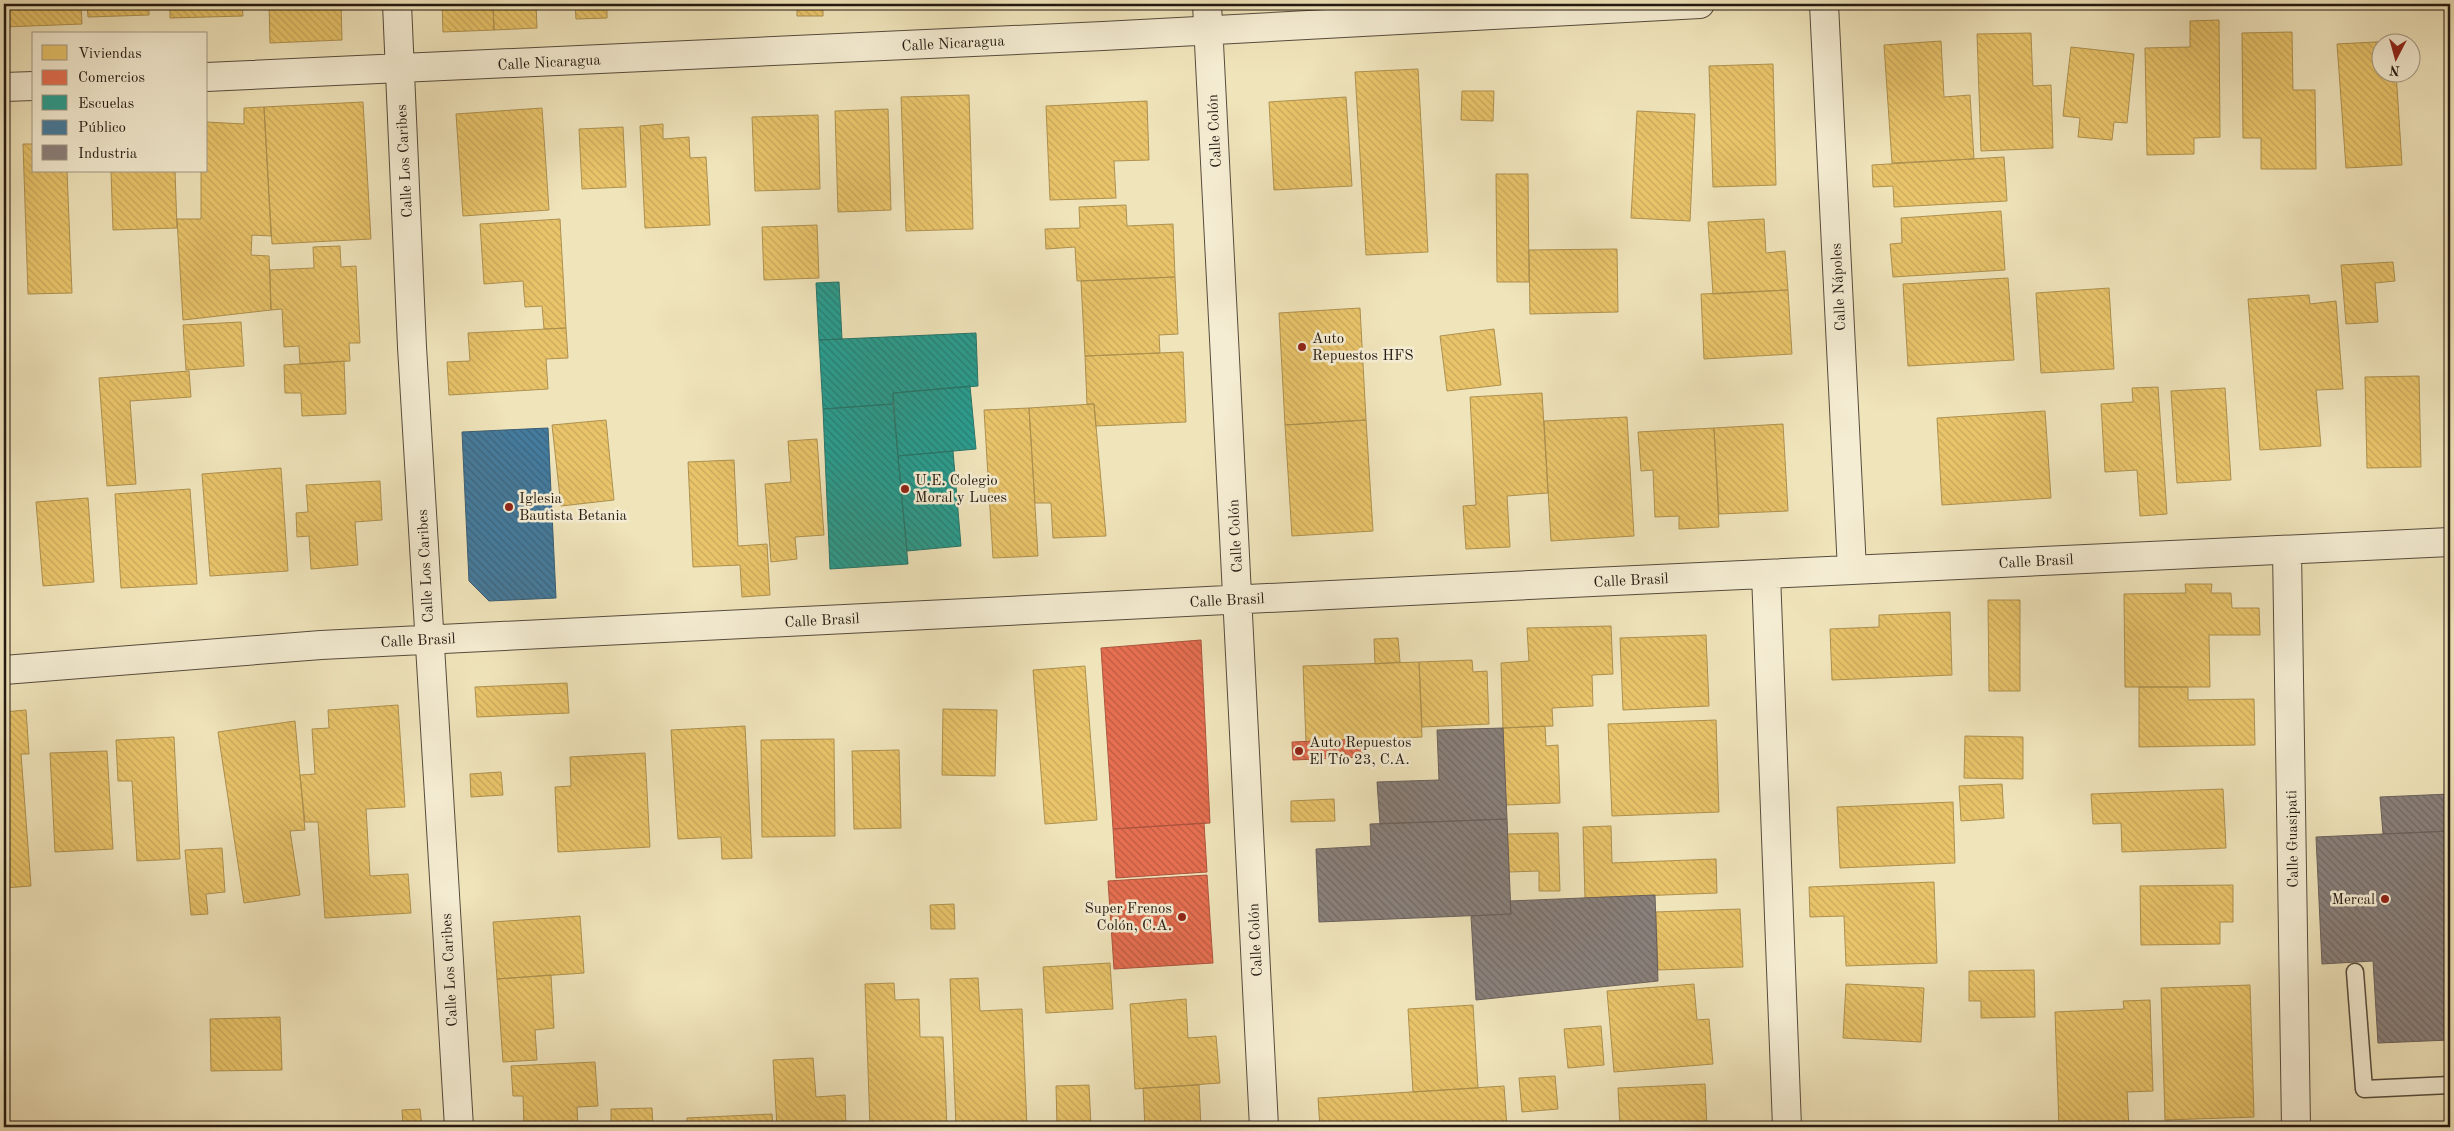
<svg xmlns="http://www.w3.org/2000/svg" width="2454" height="1131" font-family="'Old Standard TT',serif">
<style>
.homes{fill:url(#homes-back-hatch);stroke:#ae914f}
.shops{fill:url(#shops-back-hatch);stroke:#ac553e}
.schools{fill:url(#schools-back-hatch);stroke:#287569}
.public{fill:url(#public-back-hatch);stroke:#3b5e73}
.industry{fill:url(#industry-back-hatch);stroke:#6b625c}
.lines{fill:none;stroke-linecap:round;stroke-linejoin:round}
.service-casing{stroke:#564c3c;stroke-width:19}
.minor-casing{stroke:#564c3c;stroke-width:30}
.service{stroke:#f5edd3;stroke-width:16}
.minor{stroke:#f5edd3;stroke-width:28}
.poi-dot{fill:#8f2418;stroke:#f5edd3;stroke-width:2}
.labels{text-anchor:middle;stroke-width:5;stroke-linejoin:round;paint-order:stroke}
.street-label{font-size:15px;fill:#231911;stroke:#f5edd3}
.poi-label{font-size:15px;fill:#231911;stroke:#f5edd3;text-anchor:start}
</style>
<defs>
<pattern id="homes-back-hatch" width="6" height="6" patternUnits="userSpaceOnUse" patternTransform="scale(1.25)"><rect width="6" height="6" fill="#e9c46a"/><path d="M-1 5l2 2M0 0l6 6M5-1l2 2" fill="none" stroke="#c8a85b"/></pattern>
<pattern id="shops-back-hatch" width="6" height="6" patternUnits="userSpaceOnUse" patternTransform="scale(1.25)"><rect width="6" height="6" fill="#e76f51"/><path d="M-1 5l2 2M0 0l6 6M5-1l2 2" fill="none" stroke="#bb5a42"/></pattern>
<pattern id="schools-back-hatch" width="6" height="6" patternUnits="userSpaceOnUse" patternTransform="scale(1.25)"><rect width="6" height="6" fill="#2a9d8f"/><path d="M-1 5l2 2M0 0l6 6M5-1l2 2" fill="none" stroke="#247f73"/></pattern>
<pattern id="public-back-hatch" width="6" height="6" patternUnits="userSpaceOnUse" patternTransform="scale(1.25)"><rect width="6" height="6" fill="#457b9d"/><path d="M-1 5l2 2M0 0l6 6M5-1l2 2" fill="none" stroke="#39647f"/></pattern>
<pattern id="industry-back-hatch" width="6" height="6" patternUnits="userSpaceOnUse" patternTransform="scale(1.25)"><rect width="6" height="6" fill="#8a817c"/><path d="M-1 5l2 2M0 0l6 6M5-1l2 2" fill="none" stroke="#706964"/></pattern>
</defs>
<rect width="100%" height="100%" fill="#f0e4bb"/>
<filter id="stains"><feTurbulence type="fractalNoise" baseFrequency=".004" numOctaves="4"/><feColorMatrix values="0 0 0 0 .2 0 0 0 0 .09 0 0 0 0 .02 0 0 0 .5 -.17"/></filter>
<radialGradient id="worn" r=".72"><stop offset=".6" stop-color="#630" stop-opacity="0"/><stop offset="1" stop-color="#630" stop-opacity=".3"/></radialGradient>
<path class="homes" d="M4,4H81L82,24L4,27Z
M87,4H149V15L88,17Z
M170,4H242L243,16L170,18Z
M269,4H341L342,40L270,43Z
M442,4H493L494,30L443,32Z
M493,4H536L537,28L494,30Z
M575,4H607V18L576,19Z
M656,4H680V7H656Z
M797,4H823V16H797Z
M2219,20L2220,137L2194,138V154L2147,155L2145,48L2190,47V21Z
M2292,32L2293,90H2315L2316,169H2261V138H2243L2242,33Z
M2031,33L2033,86L2051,85L2053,148L1981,151L1977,34Z
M1941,41L1944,97L1970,95L1974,159L1892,163L1884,45Z
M2394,41L2382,42V72H2396L2402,165L2346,168L2337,44Z
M2071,47L2134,54L2127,123L2114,122L2112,140L2078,137L2080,118L2063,116Z
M1773,64L1776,185L1713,187L1709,66Z
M1418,69L1428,252L1366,255L1355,72Z
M1462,91H1494L1493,121L1461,120Z
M969,95L973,229L906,231L901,97Z
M1346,97L1352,186L1274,190L1269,102Z
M1147,101L1149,160L1114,161L1116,198L1050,200L1046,106Z
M363,102L371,239L272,244L264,107Z
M264,107L271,236L252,235L251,255L269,256L271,310L183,320L177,219H201V171H206V122L244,124V108Z
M542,108L549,210L463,216L456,114Z
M888,109L891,210L838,212L835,111Z
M1637,111L1695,114L1690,221L1631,218Z
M818,115L820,189L755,191L752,117Z
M663,124V139L689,137L690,158L706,157L710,225L645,228L640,126Z
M623,127L626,187L582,189L579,129Z
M23,144H34V171H67L72,293L28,294Z
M2004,157L2007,201L1894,207L1893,186L1873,187L1872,165Z
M111,171H175L177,228L113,230Z
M1496,174H1528L1529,282H1497Z
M1126,205L1127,226L1173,224L1175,277L1077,281L1075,247L1046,249L1045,229L1080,228L1079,207Z
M2001,211L2005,270L1893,277L1890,244L1902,243L1901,218Z
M560,219L566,328L544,329L542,306L525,307L523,281L484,284L480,224Z
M1764,219L1766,253L1785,251L1788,290L1713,294L1708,222Z
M817,225L819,278L764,280L762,227Z
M340,246L341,267L356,266L360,343H349L350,361L300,364L299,346L284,347L282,309L271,310L270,270L314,268L313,247Z
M1617,249L1618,312L1530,314L1529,250Z
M2393,262L2395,281L2375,283L2378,322L2346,324L2341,265Z
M1175,277L1178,334L1159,335L1160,353L1085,356L1081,281Z
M2008,278L2014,360L1908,366L1903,284Z
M2109,288L2114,369L2041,373L2036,293Z
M1788,290L1792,354L1704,359L1701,294Z
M2309,295L2310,304L2336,301L2343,389L2316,390L2321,446L2260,450L2248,299Z
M1360,308L1366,420L1285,425L1279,313Z
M241,322L244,366L186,370L183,325Z
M566,328L568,358L546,359L548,389L449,395L447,362L470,361L468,333Z
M1494,329L1501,385L1447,391L1440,336Z
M1183,352L1186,422L1096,426L1094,404H1087L1085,356Z
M344,361L346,414L302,416L301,393H285L284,365Z
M189,371L191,397L130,401L136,484L107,486L99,378Z
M2419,376L2421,467L2367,468L2365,377Z
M2158,387L2167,514L2140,516L2137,470L2105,472L2101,404L2133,402L2132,388Z
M2225,388L2231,480L2177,483L2171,391Z
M1542,393L1548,493L1507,496L1510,547L1466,549L1463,506L1476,505L1470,397Z
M1094,404L1106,536L1053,538L1051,503H1035L1029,408Z
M1029,408L1038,556L993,558L984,410Z
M2045,411L2051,498L1942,505L1937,418Z
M1627,417L1634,536L1551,541L1544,421Z
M606,420L614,500L561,506L552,425Z
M1366,420L1373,531L1292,536L1285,425Z
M1783,424L1788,511L1719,514L1714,428Z
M1714,428L1719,527L1679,529V516L1655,517L1653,470L1641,471L1638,432Z
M817,439L824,535L795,537L797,559L771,562L765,484L791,482L788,441Z
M734,460L738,546L767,544L770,595L742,597L740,565L693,567L688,462Z
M281,468L288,571L210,576L202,474Z
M380,481L382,520L355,522L358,565L311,569L309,536L297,537L296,513L308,512L306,485Z
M190,489L197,584L121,588L115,494Z
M88,498L94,582L43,586L36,502Z
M2185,584H2212L2211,593H2231L2232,608H2259L2260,635H2209L2210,687H2125L2124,594L2186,593Z
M1988,600H2020V691H1989Z
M1950,612L1952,675L1832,680L1830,629L1879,627V615Z
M1611,626L1613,674L1592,675L1593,706L1552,708L1553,726L1503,728L1501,663L1529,661L1527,628Z
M1706,635L1709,706L1623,710L1620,638Z
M1398,638L1400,662L1375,664L1374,639Z
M1472,660L1473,672L1487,671L1489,724L1422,727L1419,662Z
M1419,662L1422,737L1306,742L1303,666Z
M1085,666L1097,820L1045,824L1033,670Z
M567,683L569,713L477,717L475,687Z
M2139,687H2188V700L2254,699L2255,745L2139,747Z
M398,705L405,807L366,809L370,876L408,874L411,913L325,918L318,822H305L300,775L315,774L312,729L329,728L328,710Z
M943,709L997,710L995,776L942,775Z
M26,710L29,754H21L31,886L4,888V712Z
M1716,720L1719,812L1612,816L1608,724Z
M295,721L305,830L290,831L300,895L244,903L218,732Z
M745,726L752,858L722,859L721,837L678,839L671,730Z
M1545,726L1546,746L1558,745L1560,803L1506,805L1503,728Z
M1965,736L2023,737V779L1964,778Z
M174,737L180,859L137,861L132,781H118L116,740Z
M834,739L835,836L762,837L761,740Z
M899,750L901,828L854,829L852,751Z
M107,751L113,849L55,852L50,753Z
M645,753L650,847L558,852L555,787L571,786L570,757Z
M501,772L503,795L471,797L470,774Z
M2002,784L2004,818L1961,821L1959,786Z
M2223,789L2226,848L2122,852L2121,823L2093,824L2091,794Z
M1334,799L1335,821L1291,822V801Z
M1953,802L1955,863L1840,868L1837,807Z
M1611,826L1612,863L1716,859L1717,893L1585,898L1583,827Z
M1558,833L1560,891H1539V871L1509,872L1507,834Z
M222,848L225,892L206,894L208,914L191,915L185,850Z
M1934,882L1937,963L1846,966L1844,916L1810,917L1809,887Z
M2233,885V922H2220V944L2141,945L2140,886Z
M954,904L955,929H931L930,905Z
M1740,909L1743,967L1658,970L1656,912Z
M580,916L584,973L497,979L493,922Z
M1110,963L1113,1009L1046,1013L1043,967Z
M2034,970L2035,1017L1981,1018V1001H1969V971Z
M551,975L554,1028L535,1030L537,1060L503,1062L497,979Z
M978,978L980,1011L1022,1009L1027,1127H956L950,979Z
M894,983L895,1000L919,999L920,1037H943L947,1127H870L865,984Z
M1694,984L1697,1020L1709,1019L1713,1064L1614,1072L1607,991Z
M1846,984L1924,988L1921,1042L1843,1038Z
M2250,985L2254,1117L2165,1120L2161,988Z
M1186,999L1188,1038L1216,1036L1220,1083L1135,1089L1130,1004Z
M2150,1000L2153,1091L2127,1092L2129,1127H2059L2055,1012L2124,1009L2123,1001Z
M1473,1005L1478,1088L1413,1092L1408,1009Z
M280,1017L282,1070L211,1071L210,1019Z
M1601,1026L1604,1065L1568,1068L1564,1029Z
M813,1058L816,1097L845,1095L846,1127H777L773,1060Z
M595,1062L598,1106L577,1107L578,1127H524L523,1096H513L511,1066Z
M1555,1076L1558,1109L1522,1112L1519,1078Z
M1705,1084L1707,1127H1620L1618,1088Z
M1089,1085L1091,1127H1057L1056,1086Z
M1199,1085L1201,1127H1145L1143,1088Z
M1504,1086L1507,1127H1320L1318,1098Z
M652,1108L653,1127H611V1109Z
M420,1109L422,1127H403L402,1110Z
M772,1114L773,1127H687V1118Z"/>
<path class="shops" d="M1201,640L1210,823L1113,829L1101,648Z
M1364,739L1365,757L1293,760L1292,742Z
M1204,823L1207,872L1116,878L1113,829Z
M1207,875L1213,963L1114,969L1108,881Z"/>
<path class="schools" d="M839,282L842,339L819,340L816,283Z
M976,333L978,386L893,393V404L823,409L819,340Z
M970,386L976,449L898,456L893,393Z
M893,404L908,564L830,569L823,409Z
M953,451L961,546L907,551L898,456Z"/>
<path class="public" d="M548,428L556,598L489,601L469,581L462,432Z"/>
<path class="industry" d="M1503,728L1507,819L1380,824L1377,782L1439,780L1437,730Z
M2450,794V831L2383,834L2380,797Z
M1507,819L1511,914L1319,922L1316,849L1371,846L1370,824Z
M2450,831V1040L2378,1043L2373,961L2322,964L2316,837Z
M1655,895L1658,981L1476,1000L1471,916L1511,914L1510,901Z"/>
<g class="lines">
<defs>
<path id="service" d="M2355,972L2364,1089L2450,1085"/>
<path id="minor" d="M397,4L412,347L459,1127
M1207,4L1264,1127
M1824,4L1852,570
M206,77L1103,36L1700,4
M4,87L34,86
M2287,550L2296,1127
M1766,574L1787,1127
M4,670L321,645L1550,584L2450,542"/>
</defs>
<use href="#service" class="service-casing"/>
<use href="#minor" class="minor-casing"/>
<use href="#service" class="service"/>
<use href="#minor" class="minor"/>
</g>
<g class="poi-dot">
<circle cx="1302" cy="347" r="5"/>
<circle cx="905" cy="489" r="5"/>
<circle cx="509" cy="507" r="5"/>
<circle cx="1299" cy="751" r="5"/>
<circle cx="2385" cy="899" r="5"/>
<circle cx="1182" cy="917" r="5"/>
</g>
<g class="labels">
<g class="street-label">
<text transform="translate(953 43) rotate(-3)" y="5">Calle Nicaragua</text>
<text transform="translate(549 62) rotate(-3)" y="5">Calle Nicaragua</text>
<text transform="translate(1214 131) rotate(-93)" y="5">Calle Colón</text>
<text transform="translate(404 161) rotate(-93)" y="5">Calle Los Caribes</text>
<text transform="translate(1838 287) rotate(-93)" y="5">Calle Nápoles</text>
<text transform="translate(1235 536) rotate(-93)" y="5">Calle Colón</text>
<text transform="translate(2036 561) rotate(-3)" y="5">Calle Brasil</text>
<text transform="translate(425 566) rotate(-93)" y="5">Calle Los Caribes</text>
<text transform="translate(1631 580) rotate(-3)" y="5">Calle Brasil</text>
<text transform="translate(1227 600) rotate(-3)" y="5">Calle Brasil</text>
<text transform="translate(822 620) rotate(-3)" y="5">Calle Brasil</text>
<text transform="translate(418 640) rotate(-3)" y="5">Calle Brasil</text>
<text transform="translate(2292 839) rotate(-91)" y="5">Calle Guasipati</text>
<text transform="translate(1255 940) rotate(-93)" y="5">Calle Colón</text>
<text transform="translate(449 970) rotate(-93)" y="5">Calle Los Caribes</text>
</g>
<g class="poi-label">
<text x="1312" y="343">Auto<tspan x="1312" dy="17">Repuestos HFS</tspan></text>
<text x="915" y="485">U.E. Colegio<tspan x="915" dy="17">Moral y Luces</tspan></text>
<text x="519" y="503">Iglesia<tspan x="519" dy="17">Bautista Betania</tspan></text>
<text x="1309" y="747">Auto Repuestos<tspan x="1309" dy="17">El Tío 23, C.A.</tspan></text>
<text x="2375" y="904" text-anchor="end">Mercal</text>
<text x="1172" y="913" text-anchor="end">Super Frenos<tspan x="1172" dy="17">Colón, C.A.</tspan></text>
</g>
</g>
<rect width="2454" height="1131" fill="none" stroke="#f0e4bb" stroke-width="20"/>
<rect x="5" y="5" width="2444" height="1121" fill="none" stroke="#231911" stroke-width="2.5"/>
<rect x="10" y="10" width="2434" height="1111" fill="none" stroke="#231911"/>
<rect x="32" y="32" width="175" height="140" fill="#f5edd3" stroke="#a19885"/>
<rect x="42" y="45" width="25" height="15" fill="#e9c46a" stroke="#a19885"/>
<text x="78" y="58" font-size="15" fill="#231911">Viviendas</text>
<rect x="42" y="70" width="25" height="15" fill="#e76f51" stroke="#a19885"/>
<text x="78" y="82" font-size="15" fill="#231911">Comercios</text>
<rect x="42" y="95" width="25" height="15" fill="#2a9d8f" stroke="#a19885"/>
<text x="78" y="108" font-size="15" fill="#231911">Escuelas</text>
<rect x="42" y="120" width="25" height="15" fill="#457b9d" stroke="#a19885"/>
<text x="78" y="132" font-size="15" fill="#231911">Público</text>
<rect x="42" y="145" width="25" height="15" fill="#8a817c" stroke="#a19885"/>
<text x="78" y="158" font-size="15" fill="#231911">Industria</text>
<g transform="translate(2396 58) rotate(186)"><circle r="24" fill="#f5edd3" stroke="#a19885"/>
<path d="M0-4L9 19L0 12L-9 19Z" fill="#8f2418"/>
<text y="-8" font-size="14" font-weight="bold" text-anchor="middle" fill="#231911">N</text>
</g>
<rect width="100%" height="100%" filter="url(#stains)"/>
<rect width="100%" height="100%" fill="url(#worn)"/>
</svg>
